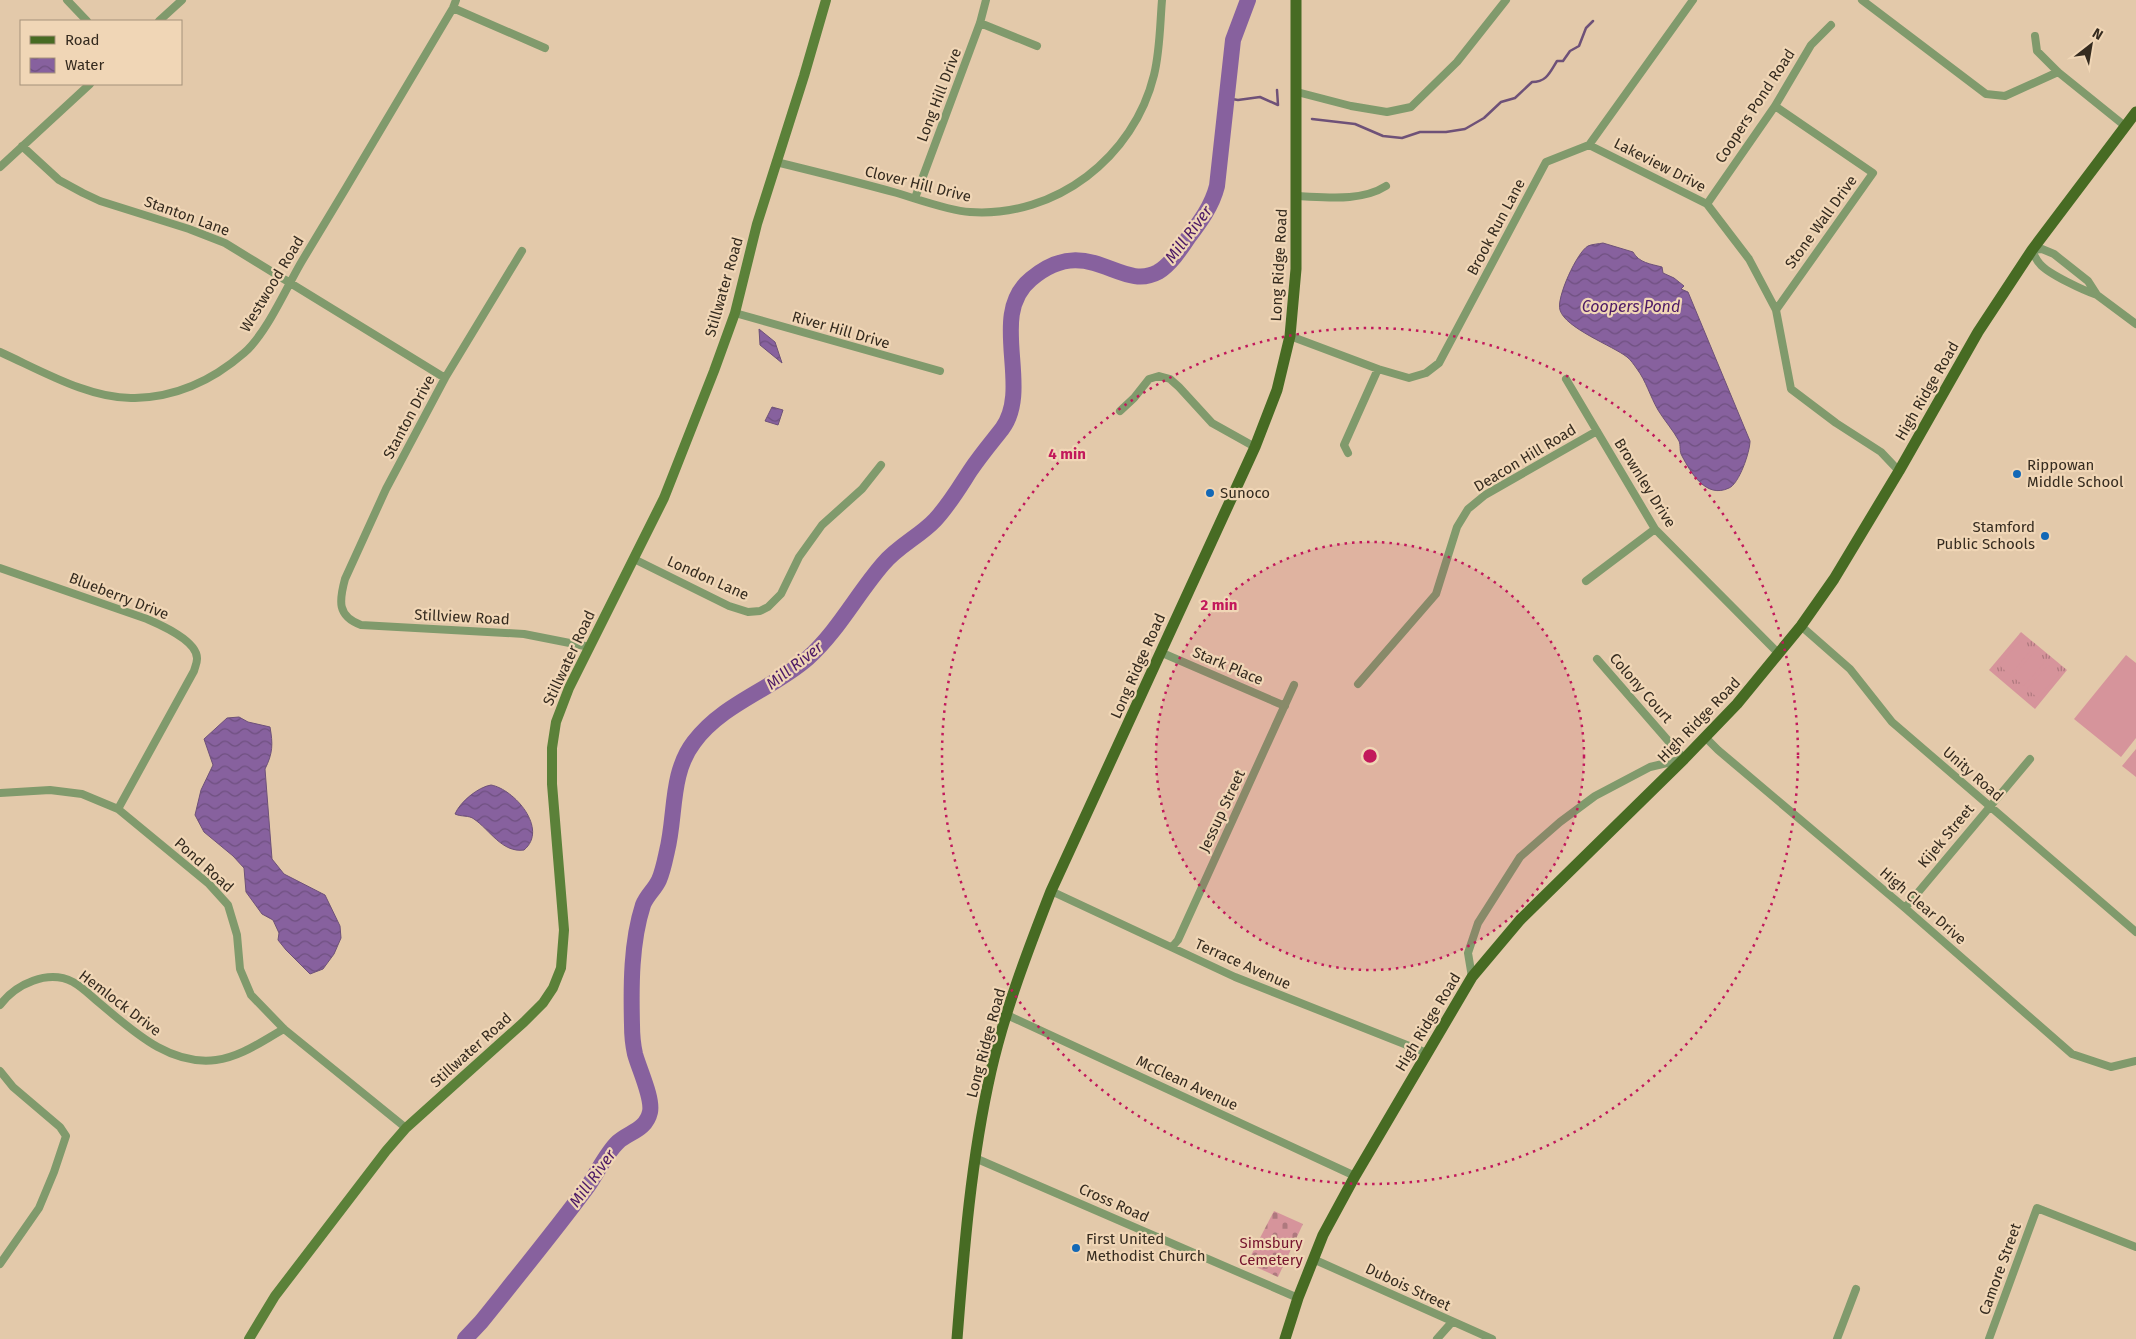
<svg xmlns="http://www.w3.org/2000/svg" width="2136" height="1339" font-family="'Fira Sans',sans-serif">
<style>
.cemetery{fill:url(#cemetery-stones)}
.park{fill:url(#park-tufts)}
.garden{fill:#d6949b}
.water{fill:url(#water-waves);stroke:#6e5178}
.lines{fill:none;stroke-linecap:round;stroke-linejoin:round}
.stream{stroke:#6e5178;stroke-width:2.5}
.river{stroke:#87619e;stroke-width:16}
.minor{stroke:#809a6c;stroke-width:8}
.secondary{stroke:#5b8139;stroke-width:10}
.primary{stroke:#476b23;stroke-width:11}
.ring{fill:none;stroke:#c2185b;stroke-width:2.5;stroke-dasharray:2.5 5}
.poi-dot{fill:#1368b6;stroke:#f0d6b6;stroke-width:2}
.labels{text-anchor:middle;stroke-width:4.5;stroke-linejoin:round;paint-order:stroke}
.street-label{font-size:15px;fill:#352b1f;stroke:#f0d6b6}
.poi-label{font-size:15px;fill:#352b1f;stroke:#f0d6b6;text-anchor:start}
.park-label{font-size:15px;fill:#75132d;stroke:#f0d6b6}
.water-label{font-size:16px;font-style:italic;fill:#4c1965;stroke:#f0d6b6}
.centre{fill:#c2185b;stroke:#f0d6b6;stroke-width:2.5}
.ring-label{font-size:15px;text-anchor:middle;font-weight:bold;fill:#c2185b;stroke:#f0d6b6;stroke-width:4.5;stroke-linejoin:round;paint-order:stroke}
</style>
<defs>
<pattern id="cemetery-stones" width="16" height="16" patternUnits="userSpaceOnUse" patternTransform="scale(1.25)"><rect width="16" height="16" fill="#d6949b"/><path d="M2 7V4a2 2 0 0 1 4 0v3zM10 15v-3a2 2 0 0 1 4 0v3z" fill="#ae797e"/></pattern>
<pattern id="park-tufts" width="24" height="20" patternUnits="userSpaceOnUse" patternTransform="scale(1.25)"><rect width="24" height="20" fill="#d6949b"/><path d="M3 7l-1-3M5 7V3M7 7l1-3M15 17l-1-3M17 17v-4M19 17l1-3" fill="none" stroke="#ae797e"/></pattern>
<pattern id="water-waves" width="16" height="10" patternUnits="userSpaceOnUse" patternTransform="scale(1.25)"><rect width="16" height="10" fill="#87619e"/><path d="M0 5q4-4 8 0t8 0" fill="none" stroke="#6f5080"/></pattern>
</defs>
<rect width="100%" height="100%" fill="#e3c9aa"/>
<path class="cemetery" d="M1274,1211L1303,1224L1278,1277L1247,1263Z"/>
<path class="park" d="M2021,632L2067,670L2035,709L1989,670Z"/>
<path class="garden" d="M2020,641L2031,650L2010,675L1999,665Z
M2033,653L2045,662L2024,686L2013,677Z
M2126,655L2136,663V738L2121,757L2074,719Z
M2048,665L2059,674L2038,698L2027,689Z
M2136,749V777L2122,766Z"/>
<path class="water" d="M1603,243L1633,252C1639,263 1651,264 1662,267L1663,273L1674,278L1684,286L1681,289L1688,292L1750,441C1750,452 1739,484 1729,488C1706,499 1691,473 1682,456C1679,451 1681,446 1679,441C1673,430 1664,420 1658,410C1650,396 1646,381 1637,369C1634,365 1631,360 1627,357C1613,346 1565,328 1560,310C1556,298 1577,252 1588,246C1592,244 1599,244 1603,243Z
M759,329L775,342L782,363L760,345Z
M772,407L783,410L778,425L765,421Z
M239,717L248,722L270,727C273,744 273,753 265,769L272,859L284,874L325,895L340,926L341,938L334,954L323,969L310,974L286,950L278,940L279,933L273,920L262,914L246,892L244,868L233,856L204,832L195,815L201,790L213,765L204,739L227,718Z
M491,785C514,789 549,829 524,850C502,853 490,830 474,819C469,815 461,817 455,814C460,802 478,787 491,785Z"/>
<g class="lines">
<path class="stream" d="M1226,98L1238,100L1260,97L1278,105L1277,90
M1312,119L1355,124L1383,136L1402,138L1420,132H1446L1465,129L1484,118L1501,102L1515,98L1532,82C1547,82 1550,72 1557,61H1563L1570,51L1579,46L1586,28L1593,21"/>
<path class="river" d="M465,1339L481,1322C517,1277 554,1232 588,1186C597,1173 607,1152 618,1142C629,1132 646,1130 650,1112C653,1098 639,1069 635,1054C633,1045 632,1034 632,1025C631,986 631,942 643,905C647,895 655,889 659,880C663,871 665,860 667,851C676,815 670,773 694,742C723,703 773,689 808,658C838,631 857,594 883,564C898,546 920,536 935,520C949,505 959,488 970,471C980,456 991,443 1002,429C1033,387 987,315 1031,279C1088,231 1120,293 1158,272C1170,265 1180,250 1188,238C1200,222 1212,206 1217,186L1233,40L1248,0"/>
<path class="minor" d="M67,0L87,21
M1862,0L1986,94L2005,96L2058,72
M453,8L545,48
M159,21L182,0
M980,23L1037,46
M2035,36L2037,51L2058,72L2125,126
M1297,92L1351,106L1387,112L1411,107L1457,62L1506,0
M1775,106L1873,173L1776,310
M1589,145L1707,204L1749,259L1776,310L1791,389L1836,423L1881,452L1899,471
M22,146L59,180L83,193L100,201L189,229L225,243L445,378
M776,162C817,172 857,182 897,193C917,199 950,211 970,212C1056,218 1134,157 1154,75C1160,51 1160,24 1162,0
M0,167L90,84
M1296,196C1325,197 1361,202 1386,186
M915,198L980,23L986,0
M1707,204L1775,106L1811,45L1831,25
M522,251L445,378L386,489L345,579C339,601 337,616 361,625L524,634L590,647
M2097,295C2085,291 2048,274 2040,264C2036,260 2034,255 2032,250L2042,249L2054,254L2088,281L2097,295L2136,324
M735,313L940,371
M1290,336L1378,369L1409,378L1426,373L1439,363L1546,162L1589,145L1693,0
M0,352C40,370 91,400 135,398C176,397 213,380 244,353C267,333 286,288 302,261C353,177 403,92 453,8L456,0
M1566,379L1655,529L1779,654
M1120,411L1134,398L1149,379L1159,376L1170,379L1179,387L1212,423L1255,447
M1348,453L1344,445L1378,369
M634,559L729,606L748,612L760,611L768,607L781,594L799,557L822,525L862,489L881,465
M0,568L147,619C161,625 198,641 197,659C197,663 195,667 194,671L118,809
M1586,581L1655,529
M1801,626L1850,669L1892,722L2136,932
M1160,652L1285,706
M1358,684L1436,594L1457,527L1468,509L1485,495L1597,431
M1705,737L1718,750L1905,908L2072,1054L2111,1067L2136,1061
M0,793L50,790L82,794L118,809L209,884L228,905L237,935L240,969L251,995L284,1029L406,1128
M1051,891L1235,977L1427,1053
M1905,908L2030,759
M1172,947L1178,940L1294,685
M1472,977L1468,953L1478,923L1520,857L1560,822L1595,796L1650,767L1684,759L1597,659
M0,1005C16,984 48,969 73,982C82,987 90,995 97,1001C131,1029 168,1066 216,1060C241,1057 262,1041 284,1029
M1007,1015L1355,1176
M0,1071L13,1087L60,1127L66,1136L54,1172L39,1208L0,1264
M975,1158L1298,1298
M1313,1259L1492,1339
M1437,1339L1452,1322
M1837,1339L1856,1289
M1989,1339L2037,1208L2136,1247"/>
<path class="secondary" d="M249,1339L275,1296L386,1151L406,1128L524,1022L543,1003L553,988L561,968L564,930L552,784V748L556,722L569,688L664,498L714,371L735,313L757,224L804,76L826,0"/>
<path class="primary" d="M957,1339C964,1249 971,1159 991,1071C1005,1010 1028,950 1051,891L1255,447L1277,390L1290,336L1296,269V0
M1285,1339L1298,1298L1323,1235L1355,1176L1472,977L1520,920L1684,759L1737,704L1801,626L1834,579L1899,471L1978,332L2032,250L2136,112"/>
</g>
<circle cx="1370" cy="756" r="214" fill="#c2185b" fill-opacity=".12"/>
<g class="ring">
<circle cx="1370" cy="756" r="214"/>
<circle cx="1370" cy="756" r="428"/>
</g>
<g class="poi-dot">
<circle cx="2017" cy="474" r="5"/>
<circle cx="1210" cy="493" r="5"/>
<circle cx="2045" cy="536" r="5"/>
<circle cx="1076" cy="1248" r="5"/>
</g>
<g class="labels">
<g class="street-label">
<text transform="translate(939 95) rotate(-69)" y="5">Long Hill Drive</text>
<text transform="translate(1755 106) rotate(-57)" y="5">Coopers Pond Road</text>
<text transform="translate(1660 165) rotate(27)" y="5">Lakeview Drive</text>
<text transform="translate(918 184) rotate(14)" y="5">Clover Hill Drive</text>
<text transform="translate(187 216) rotate(20)" y="5">Stanton Lane</text>
<text transform="translate(1821 222) rotate(-54)" y="5">Stone Wall Drive</text>
<text transform="translate(1496 227) rotate(-62)" y="5">Brook Run Lane</text>
<text transform="translate(1279 265) rotate(-87)" y="5">Long Ridge Road</text>
<text transform="translate(272 284) rotate(-59)" y="5">Westwood Road</text>
<text transform="translate(724 287) rotate(-74)" y="5">Stillwater Road</text>
<text transform="translate(841 330) rotate(16)" y="5">River Hill Drive</text>
<text transform="translate(1927 391) rotate(-60)" y="5">High Ridge Road</text>
<text transform="translate(409 417) rotate(-62)" y="5">Stanton Drive</text>
<text transform="translate(1525 458) rotate(-31)" y="5">Deacon Hill Road</text>
<text transform="translate(1645 483) rotate(58)" y="5">Brownley Drive</text>
<text transform="translate(708 578) rotate(24)" y="5">London Lane</text>
<text transform="translate(119 596) rotate(21)" y="5">Blueberry Drive</text>
<text transform="translate(462 617) rotate(3)" y="5">Stillview Road</text>
<text transform="translate(569 658) rotate(-65)" y="5">Stillwater Road</text>
<text transform="translate(1138 666) rotate(-66)" y="5">Long Ridge Road</text>
<text transform="translate(1228 666) rotate(23)" y="5">Stark Place</text>
<text transform="translate(1641 688) rotate(49)" y="5">Colony Court</text>
<text transform="translate(1699 720) rotate(-46)" y="5">High Ridge Road</text>
<text transform="translate(1973 774) rotate(41)" y="5">Unity Road</text>
<text transform="translate(1222 811) rotate(-65)" y="5">Jessup Street</text>
<text transform="translate(1946 836) rotate(-50)" y="5">Kijek Street</text>
<text transform="translate(204 865) rotate(42)" y="5">Pond Road</text>
<text transform="translate(1923 906) rotate(41)" y="5">High Clear Drive</text>
<text transform="translate(1243 964) rotate(24)" y="5">Terrace Avenue</text>
<text transform="translate(120 1003) rotate(37)" y="5">Hemlock Drive</text>
<text transform="translate(1428 1022) rotate(-59)" y="5">High Ridge Road</text>
<text transform="translate(986 1043) rotate(-75)" y="5">Long Ridge Road</text>
<text transform="translate(471 1050) rotate(-42)" y="5">Stillwater Road</text>
<text transform="translate(1187 1083) rotate(25)" y="5">McClean Avenue</text>
<text transform="translate(1114 1203) rotate(24)" y="5">Cross Road</text>
<text transform="translate(2000 1269) rotate(-70)" y="5">Camore Street</text>
<text transform="translate(1408 1287) rotate(25)" y="5">Dubois Street</text>
</g>
<g class="poi-label">
<text x="2027" y="470">Rippowan<tspan x="2027" dy="17">Middle School</tspan></text>
<text x="1220" y="498">Sunoco</text>
<text x="2035" y="532" text-anchor="end">Stamford<tspan x="2035" dy="17">Public Schools</tspan></text>
<text x="1086" y="1244">First United<tspan x="1086" dy="17">Methodist Church</tspan></text>
</g>
<g class="park-label">
<text x="1271" y="1248">Simsbury<tspan x="1271" dy="17">Cemetery</tspan></text>
</g>
<g class="water-label">
<text transform="translate(1188 234) rotate(-53)" y="6">Mill River</text>
<text x="1631" y="312">Coopers Pond</text>
<text transform="translate(794 665) rotate(-38)" y="6">Mill River</text>
<text transform="translate(592 1178) rotate(-54)" y="6">Mill River</text>
</g>
</g>
<circle cx="1370" cy="756" r="8" class="centre"/>
<g class="ring-label">
<text x="1067" y="459">4 min</text>
<text x="1219" y="610">2 min</text>
</g>
<rect x="20" y="20" width="162" height="65" fill="#f0d6b6" stroke="#a5927a"/>
<rect x="30" y="36" width="25" height="8" fill="#476b23" stroke="#a5927a"/>
<text x="65" y="45" font-size="15" fill="#352b1f">Road</text>
<rect x="30" y="58" width="25" height="15" fill="url(#water-waves)" stroke="#a5927a"/>
<text x="65" y="70" font-size="15" fill="#352b1f">Water</text>
<g transform="translate(2091 45) rotate(31)" stroke="#f0d6b6" stroke-width="4" paint-order="stroke">
<path d="M0-4L9 19L0 12L-9 19Z" fill="#352b1f"/>
<text y="-8" font-size="14" font-weight="bold" text-anchor="middle" fill="#352b1f">N</text>
</g>
</svg>
